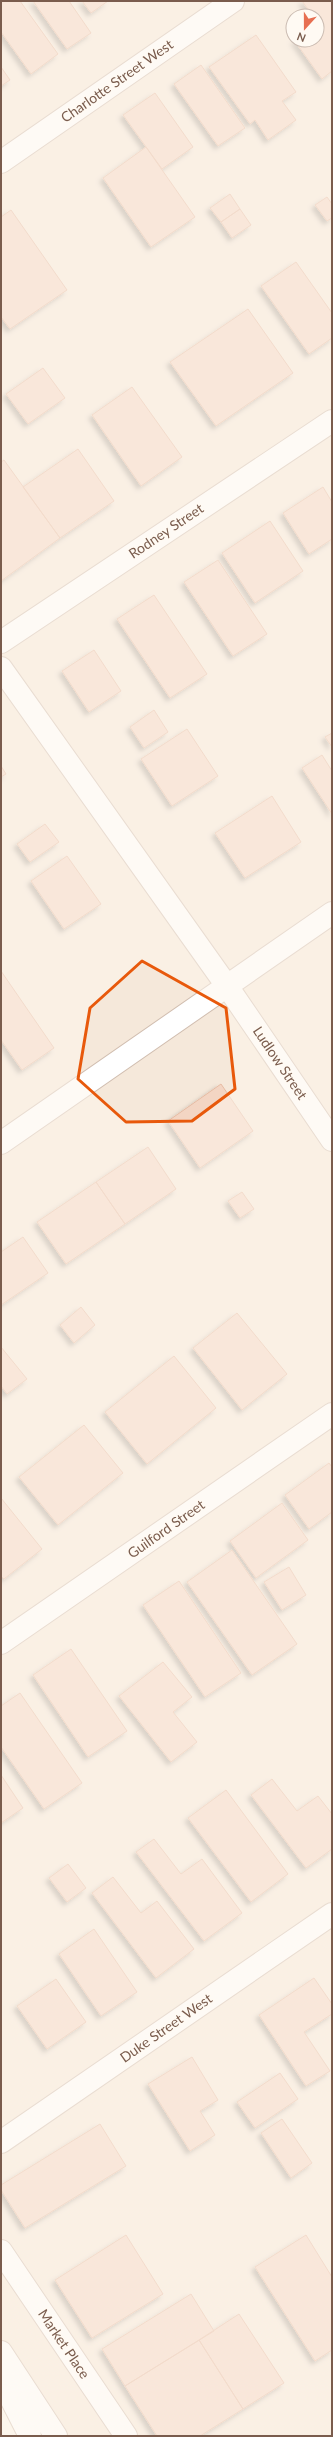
<svg xmlns="http://www.w3.org/2000/svg" width="333" height="2437" font-family="Lato,sans-serif">
<style>
.residential{fill:#f5e8da;fill-rule:evenodd}
.building{fill:#f3d5c3;stroke:#e6bba3;filter:url(#shadow)}
.lines{fill:none;stroke-linecap:round;stroke-linejoin:round}
.minor-casing{stroke:#d1beb0;stroke-width:24}
.minor{stroke:#fff;stroke-width:22}
.marked{fill:none;stroke:#e8590c;stroke-width:3;stroke-linejoin:round}
.labels{text-anchor:middle;stroke-width:3;stroke-linejoin:round;paint-order:stroke}
.street-label{font-size:14px;fill:#7a5c4d;stroke:#fffaf3}
</style>
<defs>
<filter id="shadow"><feDropShadow dx="-3.5" dy="3.5" stdDeviation="2" flood-color="#0004"/></filter>
</defs>
<rect width="100%" height="100%" fill="#fdf6ec"/>
<path class="residential" d="M1,1H332V2436H56L1,2352ZM293,16H317V40H293Z"/>
<path class="building" d="M1,1H20L58,54L31,74L1,32Z
M33,1H69L91,33L67,49Z
M82,1H108L91,13Z
M302,1H332V71L322,79L294,40H317V16H313Z
M256,35L296,92L282,101L296,120L268,140L255,120L250,124L209,67Z
M201,65L245,128L218,146L174,84Z
M1,67L10,80L1,86Z
M155,93L193,147L162,169L123,115Z
M146,147L195,217L151,247L103,178Z
M230,194L240,209L221,222L210,208Z
M327,197L332,204V218L327,221L315,205Z
M240,209L251,225L232,238L221,222Z
M11,210L67,290L10,329L1,317V217Z
M296,262L332,313V338L309,354L261,286Z
M248,309L293,373L216,426L170,362Z
M43,368L65,398L28,424L6,394Z
M132,387L182,457L141,486L92,415Z
M78,449L114,501L60,538L23,487Z
M4,460L60,538L1,581V462Z
M323,487L332,502V539L309,554L283,513Z
M270,521L303,571L255,603L222,553Z
M218,560L267,634L233,656L184,582Z
M154,595L207,674L170,698L117,619Z
M94,650L121,691L89,712L62,671Z
M154,710L168,732L144,748L130,727Z
M187,729L218,776L172,806L141,759Z
M332,733V747L325,737Z
M322,755L332,771V814L302,768Z
M1,766L6,774L1,777Z
M272,796L301,842L245,878L215,833Z
M45,824L59,842L30,862L17,844Z
M67,856L101,904L64,929L31,881Z
M1,971L54,1048L22,1070L1,1040Z
M221,1084L253,1131L200,1168L168,1121Z
M148,1147L176,1189L125,1224L96,1182Z
M96,1182L125,1224L66,1264L37,1222Z
M242,1192L254,1209L240,1218L228,1201Z
M23,1237L48,1273L1,1305V1252Z
M81,1307L95,1325L74,1343L60,1325Z
M237,1313L287,1374L242,1410L193,1348Z
M1,1347L27,1379L7,1394L1,1386Z
M174,1356L216,1408L147,1464L105,1412Z
M84,1425L123,1473L58,1525L19,1477Z
M329,1463L332,1467V1512L309,1529L285,1495Z
M1,1498L42,1549L4,1579L1,1576Z
M282,1503L308,1540L256,1578L230,1541Z
M232,1550L297,1644L252,1675L187,1582Z
M289,1567L306,1595L282,1610L264,1582Z
M179,1581L241,1673L205,1697L143,1605Z
M71,1649L127,1731L88,1757L33,1675Z
M163,1662L192,1697L173,1712L197,1742L171,1762L119,1696Z
M20,1693L82,1783L44,1809L1,1747V1706Z
M1,1775L23,1808L1,1823Z
M272,1779L297,1811L318,1796L332,1814V1849L306,1868L251,1795Z
M226,1790L288,1874L251,1902L188,1818Z
M154,1839L181,1874L202,1859L242,1913L204,1941L136,1852Z
M68,1864L86,1888L67,1902L49,1878Z
M113,1877L141,1913L157,1901L194,1949L156,1978L92,1893Z
M94,1929L137,1992L101,2016L59,1954Z
M314,1978L332,2004V2014L304,2032L330,2071L306,2086L259,2015Z
M56,1979L86,2022L47,2049L17,2006Z
M192,2057L218,2100L200,2111L215,2135L190,2151L148,2084Z
M280,2073L298,2099L255,2128L237,2102Z
M282,2119L312,2163L291,2178L261,2133Z
M100,2124L126,2166L25,2228L1,2190V2185Z
M126,2235L163,2294L92,2338L55,2280Z
M306,2235L332,2277V2350L315,2361L255,2267Z
M191,2294L214,2331L125,2386L102,2349Z
M239,2314L284,2383L243,2409L199,2340Z
M199,2340L243,2409L200,2436H157L125,2386Z"/>
<g class="lines">
<defs>
<path id="minor" d="M1,162L233,1
M1,642L332,421
M1,668L227,986L332,1140
M1,1143L332,913
M1,1643L332,1414
M1,2142L332,1914
M1,2251L126,2436
M1,2352L56,2436
M1,2379L30,2436"/>
</defs>
<use href="#minor" class="minor-casing"/>
<use href="#minor" class="minor"/>
</g>
<path d="M0 0H333V2437H0ZM142,961L226,1008L235,1089L192,1121L126,1122L78,1079L90,1008Z" fill="#fdf6ec" fill-opacity=".55" fill-rule="evenodd"/>
<path class="marked" d="M142,961L226,1008L235,1089L192,1121L126,1122L78,1079L90,1008Z"/>
<g class="labels">
<g class="street-label">
<text transform="translate(117 81) rotate(-35)" y="5">Charlotte Street West</text>
<text transform="translate(166 531) rotate(-34)" y="5">Rodney Street</text>
<text transform="translate(280 1063) rotate(56)" y="5">Ludlow Street</text>
<text transform="translate(166 1529) rotate(-35)" y="5">Guilford Street</text>
<text transform="translate(166 2028) rotate(-35)" y="5">Duke Street West</text>
<text transform="translate(64 2344) rotate(56)" y="5">Market Place</text>
</g>
</g>
<rect width="333" height="2437" fill="none" stroke="#7a5c4d" stroke-width="4"/>
<g transform="translate(305 28) rotate(201)"><circle r="19" fill="#fffaf3" stroke="#cabbb1"/>
<path d="M0-3L7 15L0 10L-7 15Z" fill="#e76f51"/>
<text y="-6" font-size="11" font-weight="bold" text-anchor="middle" fill="#7a5c4d">N</text>
</g>
</svg>
